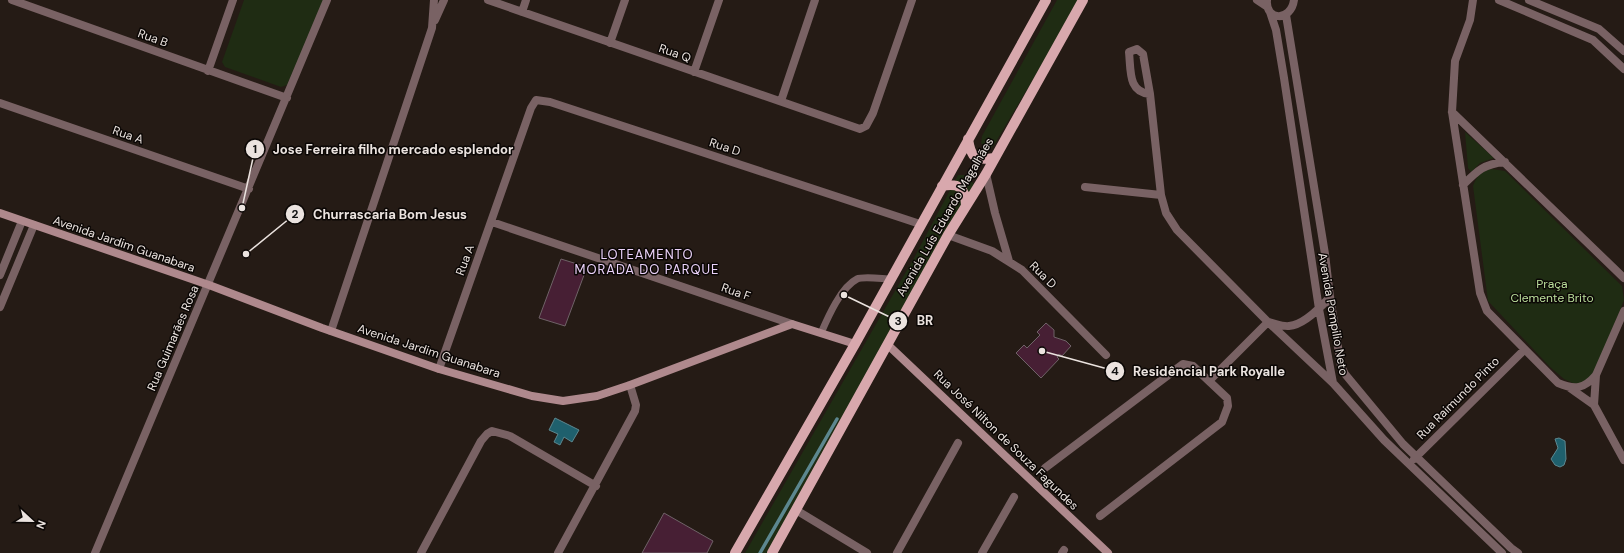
<svg xmlns="http://www.w3.org/2000/svg" width="1624" height="553" font-family="'DM Sans',sans-serif">
<style>
.green{fill:#1f2c13}
.water{fill:#1f606d;stroke:#5c878f}
.lines{fill:none;stroke-linecap:round;stroke-linejoin:round}
.stream{stroke:#5c878f;stroke-width:3.5}
.building{fill:#471f34;stroke:#6f6267}
.lane{stroke:#796264;stroke-width:7}
.street{stroke:#796264;stroke-width:8}
.secondary{stroke:#af898d;stroke-width:8}
.primary{stroke:#d8a8ad;stroke-width:10}
.labels{text-anchor:middle;stroke-width:3;stroke-linejoin:round;paint-order:stroke}
.street-label{font-size:12px;fill:#ebe3df;stroke:#0b0705}
.park-label{font-size:12px;fill:#bbdf9c;stroke:#0b0705}
.neighbourhood-label{font-size:13px;letter-spacing:1px;fill:#ebd2fa;stroke:#0b0705}
.leader{fill:none;stroke:#ebe3df;stroke-width:1.5}
.callout-dot{fill:#ebe3df;stroke:#0b0705;stroke-width:1.5}
.mark-label{font-size:12px;text-anchor:middle;font-weight:bold;fill:#111}
.callout-label{font-size:13px;text-anchor:middle;font-weight:bold;fill:#ebe3df;stroke:#0b0705;stroke-width:3;stroke-linejoin:round;paint-order:stroke}
</style>
<rect width="100%" height="100%" fill="#251b15"/>
<path class="green" d="M244,0H325L287,85L281,87L225,67L222,62Z
M1057,0H1080L994,145L990,149H986L981,143L982,136Z
M1465,132L1494,158L1480,163L1471,172L1468,168Z
M1492,169L1505,171L1622,286L1624,300L1621,308L1593,376L1583,383L1575,384L1564,379L1550,367L1488,301L1473,186C1477,175 1482,171 1492,169Z
M958,175H965L975,185L769,553H745L915,256Z"/>
<path class="water" d="M555,418L579,430L572,442L564,437L560,445L554,442L558,434L549,430Z
M1559,438L1565,441L1566,459L1564,465L1560,467L1555,465L1551,459L1558,448L1555,439Z"/>
<g class="lines">
<path class="stream" d="M760,553L837,419"/>
</g>
<path class="building" d="M561,259L587,267L565,326L539,318Z
M1046,323L1054,330V337L1066,341L1071,346L1062,356L1059,354L1057,357L1059,359L1041,378L1016,353L1024,345L1027,348L1040,335L1037,332Z
M664,513L713,541L707,553H642Z"/>
<g class="lines">
<path class="lane" d="M821,333C828,317 841,287 857,279C863,276 884,279 891,279"/>
<path class="street" d="M12,0L287,98
M488,0L860,129L866,126L873,113L912,0
M1257,0L1266,6
M1267,0C1265,21 1291,22 1294,0
M1473,0L1470,20L1455,61L1452,112L1480,293L1487,311L1558,383C1575,390 1584,389 1596,375L1624,311
M1499,0L1593,40L1624,69
M1529,0L1599,29L1624,51
M522,12L526,0
M1270,12L1276,30L1284,78L1319,309L1333,383L1384,440L1502,553
M1286,15L1325,254L1330,297L1341,366L1345,374L1403,444L1511,548L1518,553
M435,20L444,0
M610,43L625,0
M208,71L233,0
M694,72L719,0
M1150,94C1128,92 1131,71 1129,52L1137,49L1143,54L1150,94L1161,195L1166,213L1177,230L1268,322C1274,323 1283,327 1289,326C1303,325 1321,307 1330,297
M781,101L815,0
M0,103L249,189
M1452,112L1624,278
M986,174L995,213L1009,261
M1463,185C1478,170 1484,164 1505,162
M1085,187L1161,195
M492,222L792,324
M948,235L992,251L1022,270L1106,355
M0,275L22,221
M0,307L34,225
M331,331L432,28L434,0
M439,369L531,108L536,100L550,102L920,224
M1209,381L1268,322L1333,383
M1570,388L1594,405L1596,375
M1594,405L1624,460
M1414,459L1524,350
M1045,468L1183,364L1193,366L1227,398L1228,406L1222,422L1100,516
M796,510L867,553
M95,553L327,0
M421,553L481,441L487,434L492,431L510,436L596,486
M558,553L635,411L636,405L630,385
M897,553L958,443
M982,553L1014,497
M1062,553L1064,550"/>
<path class="secondary" d="M0,213L209,285L322,328L439,369L532,396L563,401L597,396L630,385L792,324L855,344
M888,345L1108,553"/>
<path class="primary" d="M968,139C971,158 975,161 994,158
M942,186C959,183 965,187 966,205
M735,553L855,344L1046,0
M772,553L948,235L986,174L1083,0"/>
</g>
<g class="labels">
<g class="street-label">
<text transform="translate(153 38) rotate(20)" y="4">Rua B</text>
<text transform="translate(675 53) rotate(19)" y="4">Rua Q</text>
<text transform="translate(128 135) rotate(19)" y="4">Rua A</text>
<text transform="translate(725 147) rotate(18)" y="4">Rua D</text>
<text transform="translate(945 217) rotate(-60)" y="4">Avenida Luís Eduardo Magalhães</text>
<text transform="translate(124 244) rotate(19)" y="4">Avenida Jardim Guanabara</text>
<text transform="translate(465 260) rotate(-70)" y="4">Rua A</text>
<text transform="translate(1043 275) rotate(45)" y="4">Rua D</text>
<text transform="translate(736 292) rotate(19)" y="4">Rua F</text>
<text transform="translate(1333 314) rotate(80)" y="4">Avenida Pompilio Neto</text>
<text transform="translate(173 338) rotate(-67)" y="4">Rua Guimarães Rosa</text>
<text transform="translate(429 351) rotate(18)" y="4">Avenida Jardim Guanabara</text>
<text transform="translate(1458 398) rotate(-45)" y="4">Rua Raimundo Pinto</text>
<text transform="translate(1006 440) rotate(44)" y="4">Rua José Nilton de Souza Fagundes</text>
</g>
<g class="park-label">
<text x="1552" y="288">Praça<tspan x="1552" dy="14">Clemente Brito</tspan></text>
</g>
<g class="neighbourhood-label">
<text x="647" y="259">LOTEAMENTO<tspan x="647" dy="15">MORADA DO PARQUE</tspan></text>
</g>
</g>
<path class="leader" d="M242 208L255 149M246 254L295 214M844 295L898 321M1042 351L1115 371"/>
<g class="callout-dot">
<circle cx="242" cy="208" r="4"/>
<circle cx="246" cy="254" r="4"/>
<circle cx="844" cy="295" r="4"/>
<circle cx="1042" cy="351" r="4"/>
<circle cx="255" cy="149" r="10"/>
<circle cx="295" cy="214" r="10"/>
<circle cx="898" cy="321" r="10"/>
<circle cx="1115" cy="371" r="10"/>
</g>
<g class="mark-label">
<text x="255" y="153">1</text>
<text x="295" y="218">2</text>
<text x="898" y="325">3</text>
<text x="1115" y="375">4</text>
</g>
<g class="callout-label">
<text x="393" y="154">Jose Ferreira filho mercado esplendor</text>
<text x="390" y="219">Churrascaria Bom Jesus</text>
<text x="925" y="325">BR</text>
<text x="1209" y="376">Residêncial Park Royalle</text>
</g>
<g transform="translate(32 521) rotate(112)" stroke="#0b0705" stroke-width="3" paint-order="stroke">
<path d="M0-3L7 15L0 10L-7 15Z" fill="#ebe3df"/>
<text y="-6" font-size="11" font-weight="bold" text-anchor="middle" fill="#ebe3df">N</text>
</g>
</svg>
